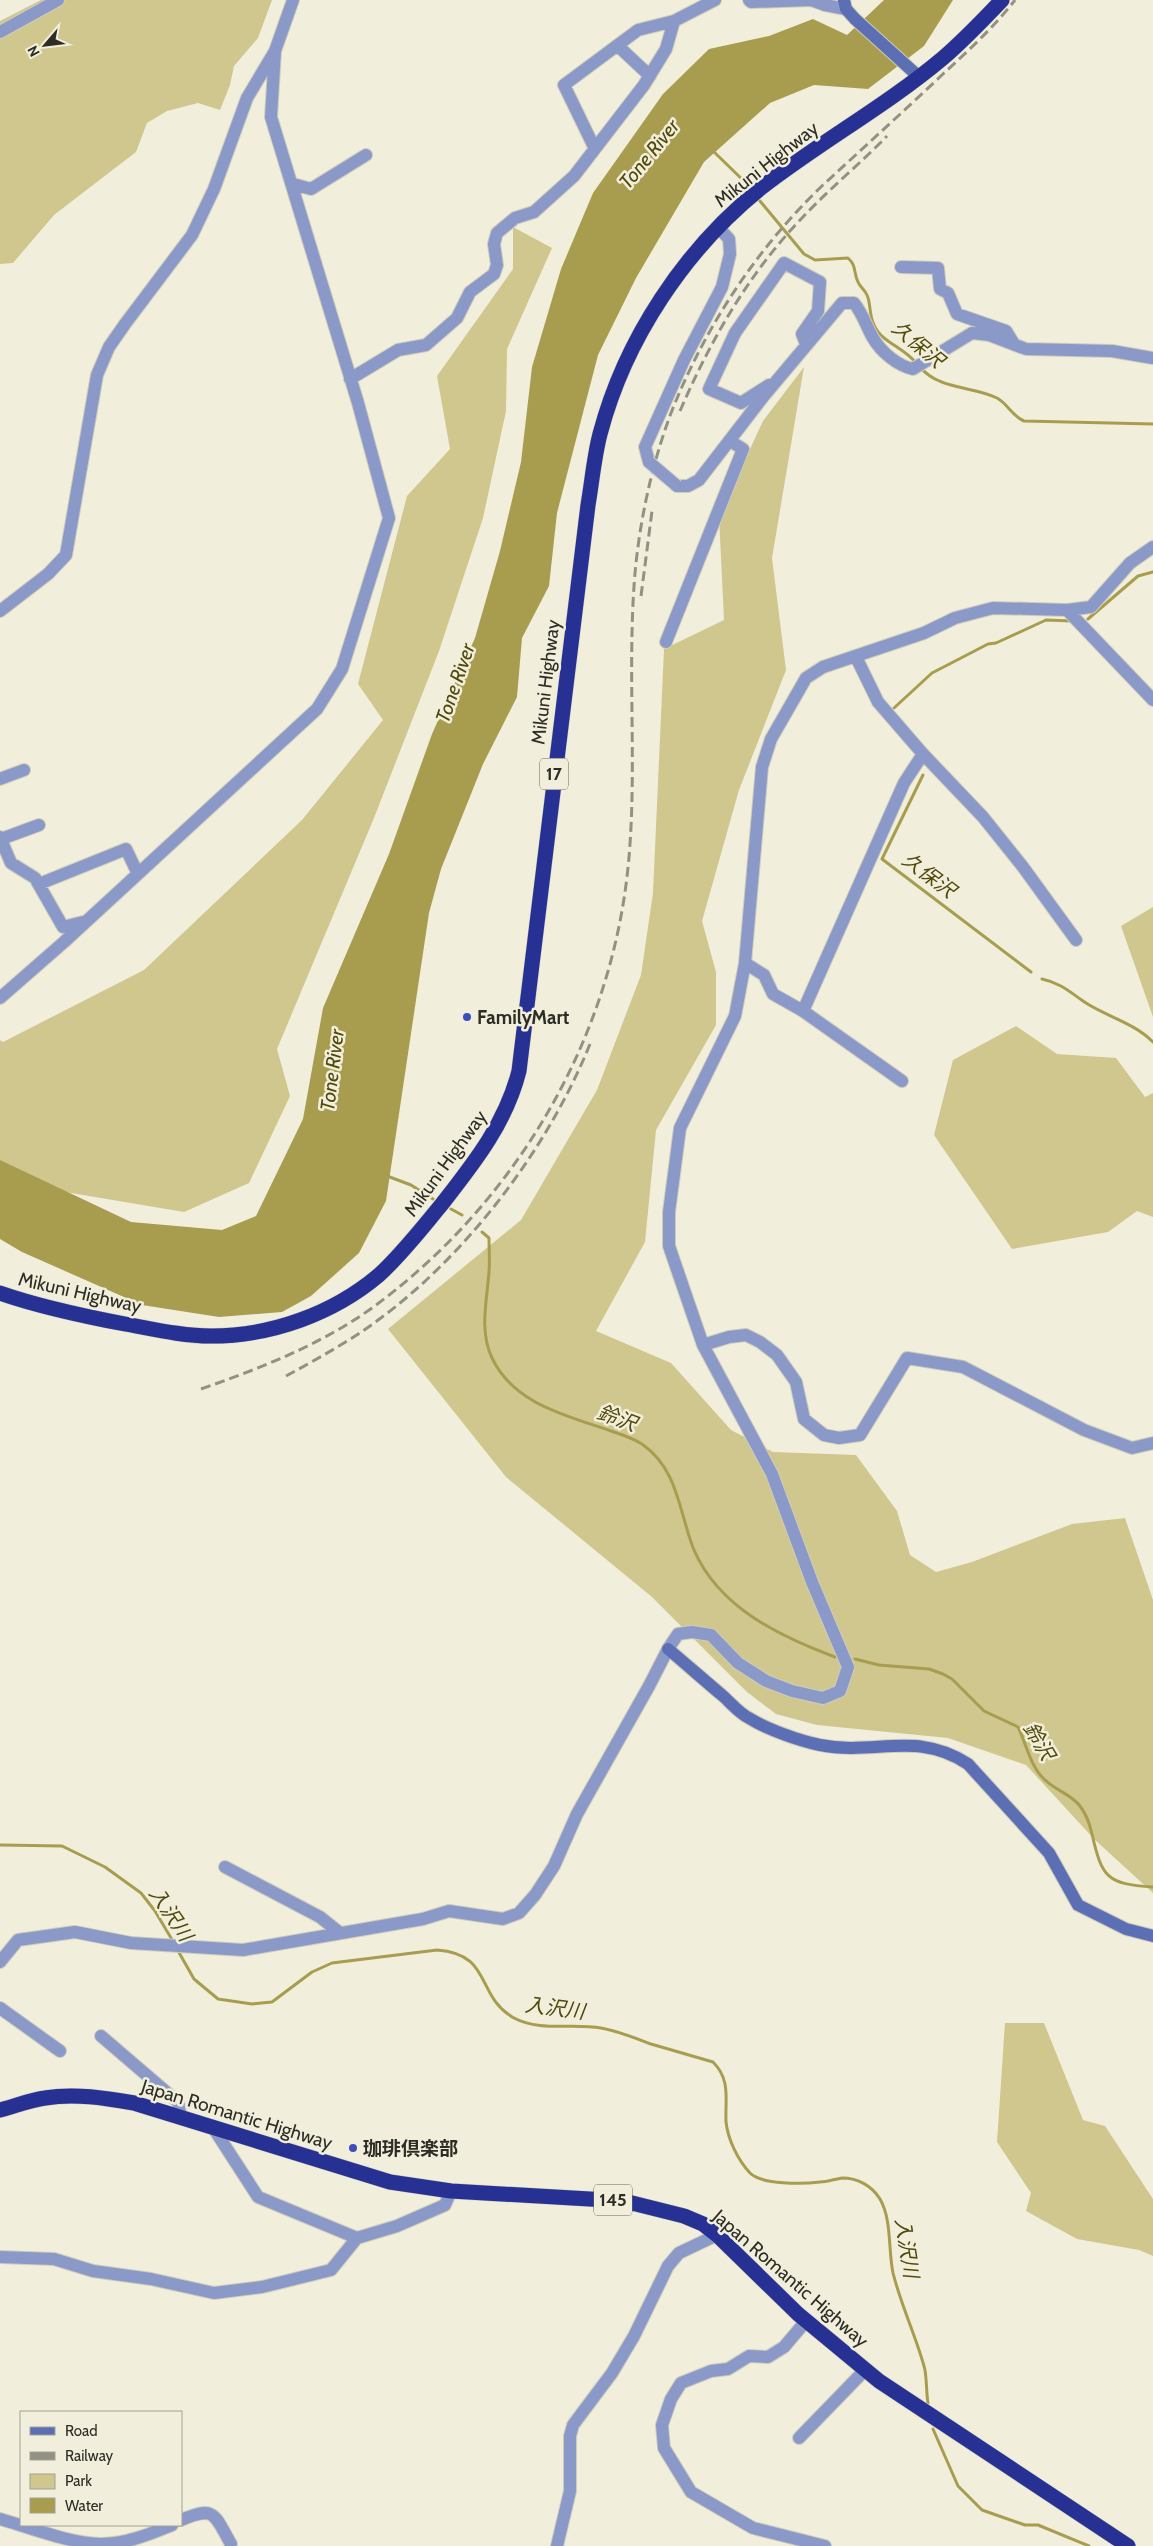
<svg xmlns="http://www.w3.org/2000/svg" width="1153" height="2546" font-family="Cabin,'Noto Sans JP',sans-serif">
<style>
.green{fill:#cfc78d}
.water{fill:#a89d4f}
.lines{fill:none;stroke-linecap:round;stroke-linejoin:round}
.stream{stroke:#a89d4f;stroke-width:3}
.street-casing{stroke:#ceccbb;stroke-width:14}
.secondary-casing{stroke:#ceccbb;stroke-width:14}
.highway-casing{stroke:#ceccbb;stroke-width:16}
.street{stroke:#8b99c9;stroke-width:12}
.secondary{stroke:#5d6fb4;stroke-width:12}
.highway{stroke:#273093;stroke-width:15}
.rail{stroke:#929184;stroke-width:3;stroke-dasharray:10 5;stroke-linecap:butt}
.street-bridge-casing{stroke:#ceccbb;stroke-width:14;stroke-linecap:butt}
.street-bridge{stroke:#8b99c9;stroke-width:12}
.poi-dot{fill:#3c4dc0;stroke:#f1efdc;stroke-width:2}
.labels{text-anchor:middle;stroke-width:5;stroke-linejoin:round;paint-order:stroke}
.shield{fill:#f1efdc;stroke:#68665c;stroke-width:1}
.shield-label{font-size:18px;font-weight:bold;fill:#2d2c25}
.street-label{font-size:19px;fill:#2d2c25;stroke:#f1efdc}
.poi-label{font-size:19px;font-weight:bold;fill:#2d2c25;stroke:#f1efdc;text-anchor:start}
.water-label{font-size:20px;font-style:italic;fill:#51490a;stroke:#f1efdc}
</style>
<rect width="100%" height="100%" fill="#f1efdc"/>
<path class="green" d="M41,0H272L258,38L234,66L230,85L220,110L198,103L167,111L147,123L136,152L54,215L13,263L0,264V21Z
M513,227L552,248L507,349L506,411L483,518L439,651L374,818L277,1049L290,1096L249,1183L184,1212L0,1181V1040L3,1042L144,970L302,820L383,720L358,684L407,496L450,449L437,376L513,269Z
M804,367L772,558L786,670L739,790L702,921L716,972V1025L656,1130L645,1242L596,1331L671,1363L731,1430L773,1452L856,1455L897,1511L910,1555L936,1572L972,1562L1072,1524L1125,1518L1153,1600V1893L1094,1839L1026,1765L948,1738L817,1725L776,1714L747,1692L652,1597L506,1477L388,1329L521,1220L597,1090L641,975L653,893L664,649L724,620L719,516L763,421Z
M1153,907V1017L1121,926Z
M1016,1026L1057,1054L1116,1058L1145,1097L1153,1093V1217L1137,1211L1108,1232L1012,1249L934,1135L953,1060Z
M1005,2023H1044L1083,2120L1105,2126L1153,2199V2256L1139,2250L1077,2239L1026,2211L1031,2193L997,2142Z"/>
<path class="water" d="M884,0H953L924,46L868,89L814,85L770,103L704,162L636,278L598,355L557,513L549,586L522,638L517,697L483,764L441,869L429,913L386,1201L359,1253L311,1296L282,1312L219,1317L142,1305L22,1252L0,1239V1160L131,1222L222,1230L256,1216L303,1119L323,1008L389,854L432,734L475,638L500,551L521,462L532,367L561,269L593,193L663,94L709,49L769,36L813,19L847,35Z"/>
<g class="lines">
<path class="stream" d="M712,150L748,185
M760,201L804,254L815,260L848,258C857,266 853,272 858,282C860,287 865,290 867,295C871,304 869,315 874,325C882,343 904,347 916,363
M920,367C939,390 973,386 997,398C1008,404 1012,416 1024,421L1153,424
M1088,619L1138,576L1153,572
M894,708L932,673L988,644L996,643L1046,620L1072,621
M923,775L882,859L1031,972
M1042,979C1061,983 1071,993 1086,1003C1108,1017 1134,1023 1153,1042
M387,1176L411,1185L433,1199
M451,1209L462,1215
M482,1232L489,1238C489,1249 490,1261 489,1272C487,1300 479,1331 492,1358C515,1406 570,1416 614,1432C623,1435 634,1439 642,1444C679,1470 679,1513 694,1550C719,1608 781,1637 835,1657
M855,1659L879,1665L929,1669L943,1674L952,1679L984,1711L1018,1727C1026,1743 1030,1765 1043,1778C1054,1790 1071,1794 1080,1806C1086,1814 1090,1825 1092,1834C1102,1878 1107,1884 1153,1887
M0,1845L62,1846L105,1867L141,1893L155,1911L174,1943
M177,1949L194,1979L218,1999L252,2004L272,2002L312,1972L332,1963L437,1950C493,1954 475,1996 514,2018C540,2032 573,2023 601,2028C618,2031 635,2038 651,2044C672,2050 693,2056 713,2062C731,2080 725,2099 726,2122C728,2140 738,2160 750,2173C762,2185 803,2184 820,2182C827,2182 835,2179 842,2178C858,2178 872,2186 880,2199C892,2220 888,2249 893,2273C901,2305 915,2334 924,2366C927,2375 926,2392 928,2403
M933,2429L958,2486L982,2510L1025,2525H1038L1089,2546"/>
<defs>
<path id="street" d="M749,0L751,2L811,0L825,5L846,9
M0,32L58,0
M618,46L650,76
M594,147L564,85L638,30L674,21
M293,184L311,189L366,155
M901,267L938,268L940,289L948,293L957,314L1006,331L1014,344
M350,379L398,350L426,345L457,318L470,292L494,274L497,265L494,244L497,233L515,218L534,212L574,176L644,85L666,49L674,21L715,0
M769,385L741,403L709,389L735,333L784,263L820,282L818,311L802,334L806,344
M649,462L645,447L684,360L722,287L730,254L729,239L718,227
M677,486H688L699,480L763,397L842,303H854C863,314 866,326 873,338C881,352 898,366 913,369L972,333L989,335L1026,349L1112,351L1153,358
M1067,610L1153,700
M0,611L48,574L66,555L97,375L109,347L125,324L192,235L214,189L247,98L275,51L293,0
M666,642L743,449L730,441
M856,657L878,702L923,754L983,817L1023,867L1076,940
M0,779L24,770
M0,837L11,863L35,878L63,927L83,922
M1,839L39,825
M39,884L126,849L138,874
M745,963L764,975L773,994L803,1011L902,1081
M0,998L64,942L317,709L342,669L389,518L358,403L271,117L275,51
M803,1011L904,783L923,754
M703,1345L729,1337L746,1335L760,1342L777,1355L796,1382L804,1419L824,1435L839,1438L860,1435L907,1358L963,1367L1084,1430L1132,1448L1153,1443
M225,1867L320,1917L340,1933
M0,1962L18,1940L75,1932L131,1943L243,1950L423,1919L449,1911L503,1919L519,1913L535,1895L554,1866L577,1814L649,1686L668,1649L678,1634L692,1632L711,1635L738,1663L766,1681L792,1691L823,1698L840,1691L848,1667L812,1582L772,1474L703,1345L669,1246V1212L680,1128L735,1016L745,963L762,767L771,739L806,678L823,667L924,633L955,618L993,608L1067,610L1091,607L1130,563L1153,547
M0,2008L60,2051
M101,2036L178,2102L181,2118
M214,2129L258,2197L357,2238
M0,2257L54,2259L93,2271L151,2279L214,2293L262,2287L331,2270L357,2238L397,2226L445,2205L451,2191
M806,2321L784,2347L768,2357L749,2356L728,2369L711,2371L681,2383L671,2399L662,2425L664,2448L691,2492L753,2528L825,2546
M799,2438L865,2370
M0,2519C32,2528 68,2543 101,2544C126,2544 150,2534 172,2525
M181,2520C216,2505 214,2515 231,2544
M557,2546L570,2491V2436L573,2425L612,2373L634,2336L668,2266L679,2253L717,2235"/>
<path id="secondary" d="M844,0L846,9L855,19L918,76
M668,1649C686,1664 704,1680 723,1696C731,1703 739,1713 749,1718C766,1729 800,1741 820,1745C875,1756 917,1730 968,1764L1049,1853L1078,1905L1126,1929L1153,1936"/>
<path id="highway" d="M0,1293C40,1307 83,1316 125,1324C153,1329 182,1336 211,1336C271,1336 333,1314 379,1275C402,1254 422,1228 442,1204C474,1163 506,1123 519,1071L588,505C592,482 594,457 600,434C625,339 685,249 761,188C820,142 886,106 943,58C964,40 983,20 1002,0
M0,2110C15,2106 30,2100 45,2098C75,2093 105,2098 134,2103L390,2182L451,2191L624,2201L684,2216L703,2224L717,2235L798,2314L879,2381L1128,2546"/>
</defs>
<use href="#street" class="street-casing"/>
<use href="#secondary" class="secondary-casing"/>
<use href="#highway" class="highway-casing"/>
<use href="#street" class="street"/>
<use href="#secondary" class="secondary"/>
<use href="#highway" class="highway"/>
<path class="rail" d="M680,411C710,341 749,273 802,218C829,189 860,164 887,136
M641,596L652,511
M286,1376C308,1364 330,1352 352,1338C454,1273 545,1156 590,1044
M201,1389C261,1368 320,1345 372,1308C517,1202 614,1036 629,857C637,763 627,667 635,573C640,519 652,464 671,413C705,327 756,249 823,185C863,148 903,112 943,74C968,51 994,27 1015,0"/>
<defs>
<path id="street-bridge" d="M649,462L677,486"/>
</defs>
<use href="#street-bridge" class="street-bridge-casing"/>
<use href="#street-bridge" class="street-bridge"/>
</g>
<g class="poi-dot">
<circle cx="467" cy="1017" r="5"/>
<circle cx="353" cy="2148" r="5"/>
</g>
<g class="labels">
<g class="shield">
<rect x="540" y="758.5" width="28" height="31" rx="4"/>
<rect x="594" y="2184.5" width="38" height="31" rx="4"/>
</g>
<g class="shield-label">
<text x="554" y="780">17</text>
<text x="613" y="2206">145</text>
</g>
<g class="street-label">
<text transform="translate(766 164) rotate(-38)" y="7">Mikuni Highway</text>
<text transform="translate(545 682) rotate(-83)" y="7">Mikuni Highway</text>
<text transform="translate(445 1163) rotate(-54)" y="7">Mikuni Highway</text>
<text transform="translate(80 1292) rotate(13)" y="7">Mikuni Highway</text>
<text transform="translate(237 2114) rotate(17)" y="7">Japan Romantic Highway</text>
<text transform="translate(791 2278) rotate(41)" y="7">Japan Romantic Highway</text>
</g>
<g class="poi-label">
<text x="477" y="1024">FamilyMart</text>
<text x="363" y="2155">珈琲倶楽部</text>
</g>
<g class="water-label">
<text transform="translate(649 154) rotate(-51)" y="7">Tone River</text>
<text transform="translate(918 344) rotate(40)" y="7">久保沢</text>
<text transform="translate(455 683) rotate(-71)" y="7">Tone River</text>
<text transform="translate(929 875) rotate(37)" y="7">久保沢</text>
<text transform="translate(332 1070) rotate(-83)" y="7">Tone River</text>
<text transform="translate(617 1418) rotate(20)" y="7">鈴沢</text>
<text transform="translate(1039 1741) rotate(59)" y="7">鈴沢</text>
<text transform="translate(171 1914) rotate(56)" y="7">入沢川</text>
<text transform="translate(555 2008) rotate(7)" y="7">入沢川</text>
<text transform="translate(907 2248) rotate(81)" y="7">入沢川</text>
</g>
</g>
<rect x="20" y="2411" width="162" height="115" fill="#f1efdc" stroke="#a3a193"/>
<rect x="30" y="2427" width="25" height="8" fill="#5d6fb4" stroke="#a3a193"/>
<text x="65" y="2436" font-size="15" fill="#2d2c25">Road</text>
<rect x="30" y="2452" width="25" height="8" fill="#929184" stroke="#a3a193"/>
<text x="65" y="2461" font-size="15" fill="#2d2c25">Railway</text>
<rect x="30" y="2474" width="25" height="15" fill="#cfc78d" stroke="#a3a193"/>
<text x="65" y="2486" font-size="15" fill="#2d2c25">Park</text>
<rect x="30" y="2498" width="25" height="15" fill="#a89d4f" stroke="#a3a193"/>
<text x="65" y="2511" font-size="15" fill="#2d2c25">Water</text>
<g transform="translate(45 45) rotate(242)" stroke="#f1efdc" stroke-width="4" paint-order="stroke">
<path d="M0-4L9 19L0 12L-9 19Z" fill="#2d2c25"/>
<text y="-8" font-size="14" font-weight="bold" text-anchor="middle" fill="#2d2c25">N</text>
</g>
</svg>
